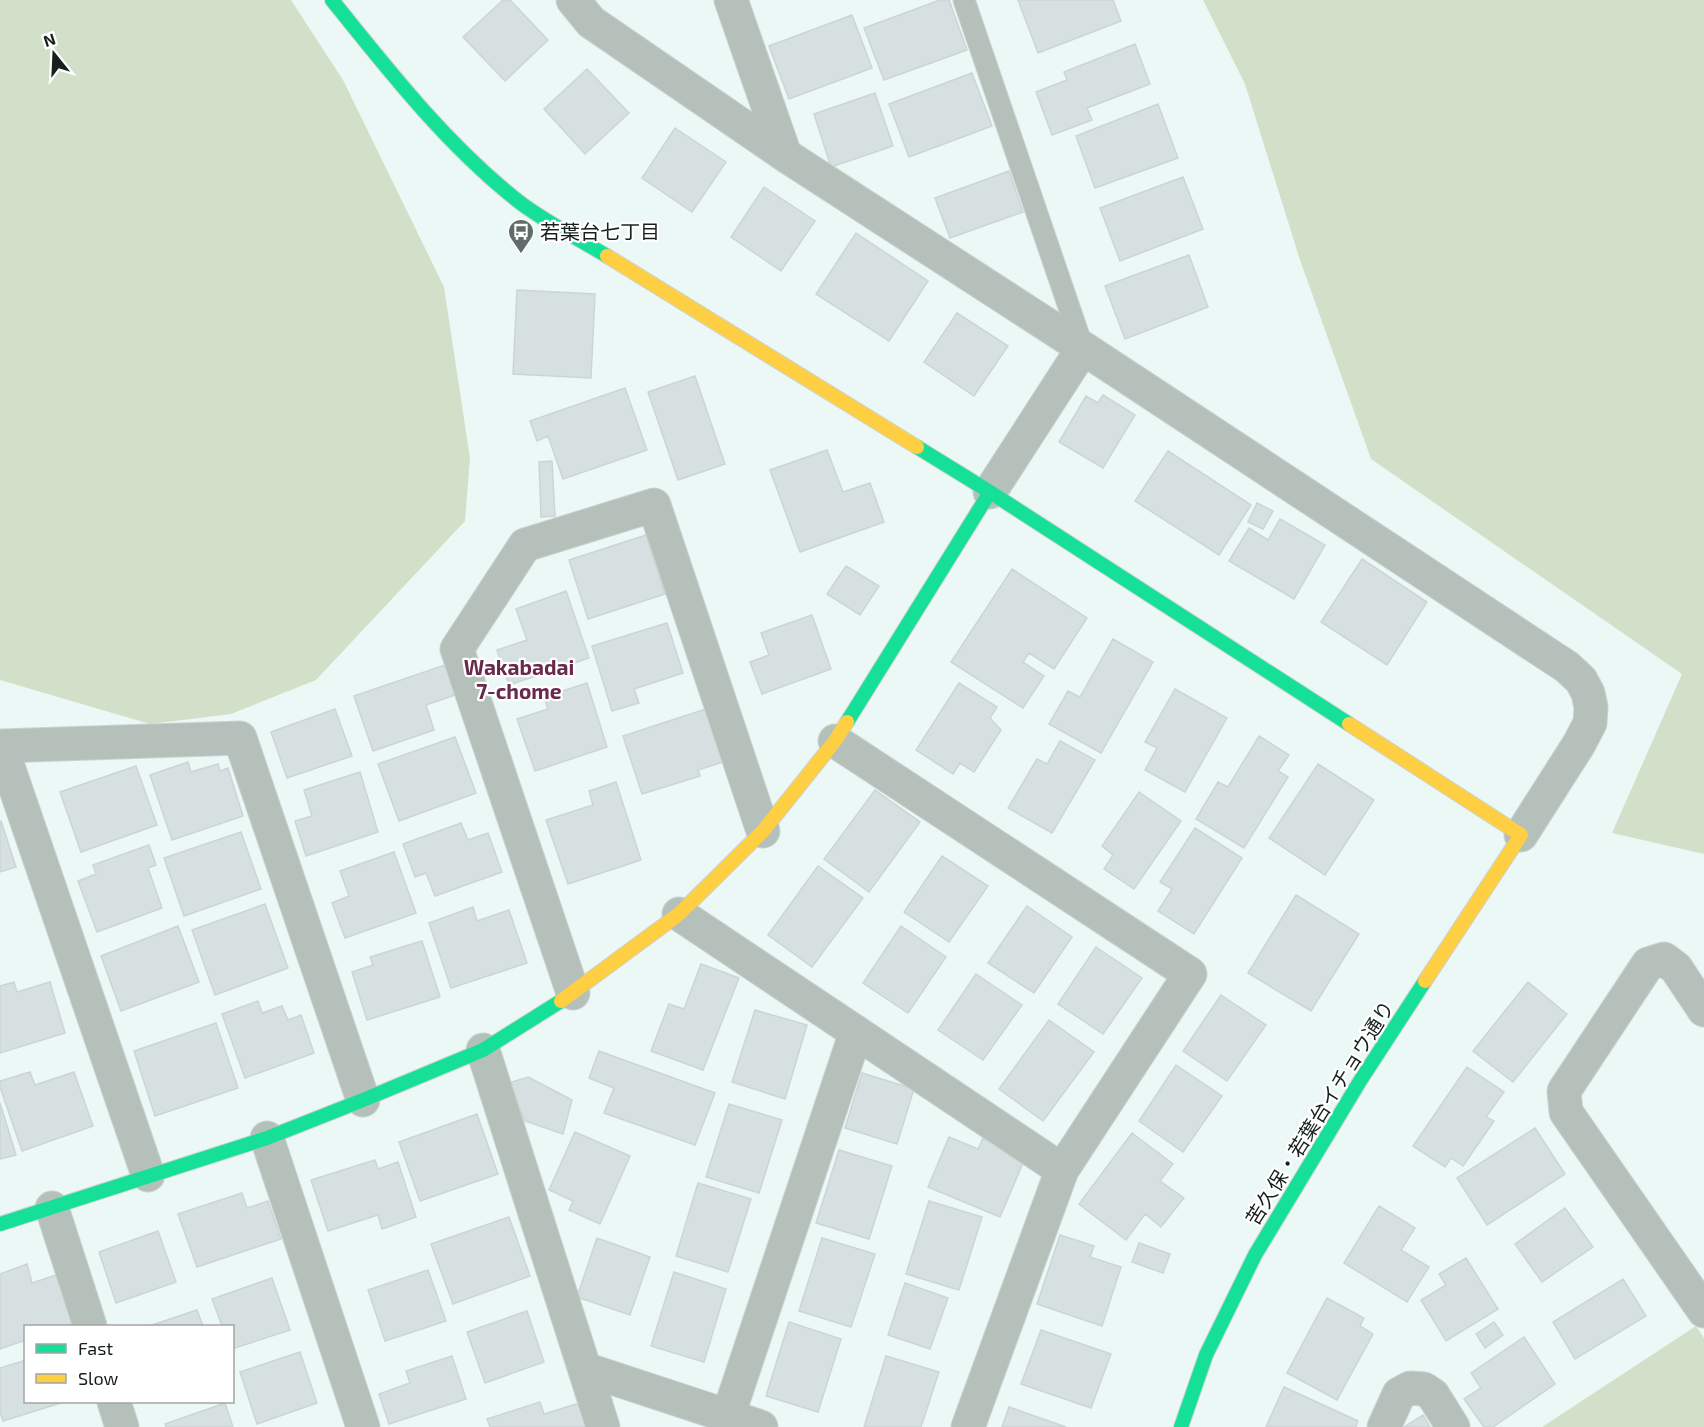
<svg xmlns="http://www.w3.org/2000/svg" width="1704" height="1427" font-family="'Exo 2','Noto Sans JP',sans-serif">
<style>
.green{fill:#d3e0c9}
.building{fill:#d6e0e1;stroke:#cbd5d6;stroke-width:1.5}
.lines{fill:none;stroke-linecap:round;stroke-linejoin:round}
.lane-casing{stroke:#cad4d3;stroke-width:23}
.street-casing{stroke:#cad4d3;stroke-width:35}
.fast-casing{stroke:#cad4d3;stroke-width:16}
.slow-casing{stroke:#cad4d3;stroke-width:16}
.lane{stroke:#b4c0b9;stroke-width:21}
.street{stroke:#b4c0b9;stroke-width:33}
.fast{stroke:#16e098;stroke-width:14}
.slow{stroke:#ffcf43;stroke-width:14}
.labels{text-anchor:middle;stroke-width:4.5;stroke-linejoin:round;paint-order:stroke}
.poi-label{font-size:20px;fill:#161f1e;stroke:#fff;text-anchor:start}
.street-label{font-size:20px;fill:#161f1e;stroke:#fff}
.neighbourhood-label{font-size:21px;font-weight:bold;fill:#69294b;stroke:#fff}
</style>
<rect width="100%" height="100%" fill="#ebf8f6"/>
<path class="green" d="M0,0H291L343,80L444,287L470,458L465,521L316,680L231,714L150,724L0,680Z
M1203,0H1704V854L1612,833L1682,674L1371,459L1300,260L1245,84Z
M1696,1326L1704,1338V1427H1542Z"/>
<path class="building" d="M503,0H510L548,40L505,81L463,37Z
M940,0H949L967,50L884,80L864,28Z
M1018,0H1113L1121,21L1038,53Z
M852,15L872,68L789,99L769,46Z
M1135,44L1150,84L1087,108L1092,120L1052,135L1036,92L1067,80L1064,72Z
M587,69L629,113L585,154L544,109Z
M972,73L992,126L909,157L889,104Z
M875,93L893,146L831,167L814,114Z
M1158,104L1178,158L1095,188L1076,136Z
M675,128L726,162L692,212L642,178Z
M1009,171L1023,212L950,238L935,198Z
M1183,177L1203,229L1120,261L1100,208Z
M764,187L815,221L781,271L731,237Z
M856,233L928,281L889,341L816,294Z
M1189,255L1208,307L1125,339L1105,286Z
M517,290L595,294L591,378L513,374Z
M957,313L1008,346L974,396L924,362Z
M695,376L725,464L678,480L648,392Z
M625,388L647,450L563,479L548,436L537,441L530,421Z
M1103,395L1135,415L1103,468L1059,442L1086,396L1098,403Z
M827,450L843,492L870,483L884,522L800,552L770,470Z
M1168,451L1251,505L1219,555L1135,501Z
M552,461L555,516L541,517L539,462Z
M1257,503L1273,511L1263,529L1248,522Z
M1280,519L1325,545L1294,599L1229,561L1249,528L1268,540Z
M646,535L665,594L588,619L569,560Z
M1362,559L1427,602L1387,665L1321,622Z
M846,566L879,586L860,615L827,594Z
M1012,569L1087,618L1054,669L1029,653L1023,662L1044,676L1023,708L951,662Z
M566,591L589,658L509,685L497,650L527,640L516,609Z
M812,615L831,669L762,694L750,662L769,655L761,633Z
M667,623L683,673L634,689L639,703L612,711L592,646Z
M1113,639L1153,662L1101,753L1049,724L1068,691L1080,697Z
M445,665L455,695L426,705L434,730L373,751L354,696Z
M587,683L607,747L535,771L517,719L548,709L544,697Z
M959,683L997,707L990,718L1001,730L974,772L960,763L953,774L916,750Z
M1175,689L1227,718L1185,792L1145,770L1157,748L1145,742Z
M335,709L352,756L287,778L271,732Z
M706,709L723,762L698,770L700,776L642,794L623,736Z
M1259,736L1289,755L1278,771L1288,777L1244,848L1196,819L1218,782L1228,787Z
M455,737L476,793L399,821L378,764Z
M1060,741L1095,760L1052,833L1008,808L1037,759L1047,764Z
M188,762L191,772L218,764L220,771L228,768L243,816L172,840L150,775Z
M1318,764L1374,800L1325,875L1269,838Z
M136,766L157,825L81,852L60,792Z
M360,772L378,832L306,856L295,821L312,816L304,790Z
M616,782L641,860L568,884L546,820L593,805L589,791Z
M875,790L920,822L869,892L824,859Z
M1139,792L1181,821L1134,889L1104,869L1113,855L1102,846Z
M1,821L16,867L0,872V822Z
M461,823L468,840L488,833L502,872L435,896L426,873L415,877L403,844Z
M1195,828L1242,858L1194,934L1158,911L1172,889L1160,882Z
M241,832L261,889L184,916L164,858Z
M149,845L156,865L148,868L162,908L97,932L78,881L96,874L93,865Z
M394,852L416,913L345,938L332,903L349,896L340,871Z
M942,856L988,886L949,942L904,912Z
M818,866L863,898L812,967L768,935Z
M1296,895L1359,934L1311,1011L1248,973Z
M265,904L288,968L215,995L192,930Z
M1027,906L1072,937L1034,993L988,963Z
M473,907L477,921L509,910L527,963L451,988L429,923Z
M178,926L199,982L121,1011L101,956Z
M901,926L946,957L908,1013L863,983Z
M422,941L440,997L367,1020L352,972L373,965L370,957Z
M1096,947L1142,978L1103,1034L1058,1004Z
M701,964L739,978L703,1070L651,1051L669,1004L684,1009Z
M976,974L1022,1005L983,1060L938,1030Z
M14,982L17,992L50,982L65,1033L0,1053V986Z
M1528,982L1567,1014L1513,1082L1473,1051Z
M1221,995L1266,1025L1227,1081L1183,1051Z
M258,1001L262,1013L282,1006L288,1020L301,1015L314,1053L245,1078L222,1014Z
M755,1010L807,1025L785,1099L732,1082Z
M1049,1020L1094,1052L1043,1121L999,1089Z
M216,1023L238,1088L155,1116L134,1051Z
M599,1051L715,1093L695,1145L604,1113L614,1088L589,1078Z
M1176,1065L1222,1096L1183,1152L1139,1121Z
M1467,1067L1504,1092L1486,1117L1494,1121L1463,1166L1451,1158L1445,1167L1413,1146Z
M30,1072L35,1085L74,1072L93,1126L22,1151L0,1087V1081Z
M862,1073L914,1089L897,1144L845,1128Z
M528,1077L572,1100L563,1134L525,1121L509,1083Z
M0,1103L16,1155L0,1159Z
M729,1104L782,1120L759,1193L706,1177Z
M477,1114L498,1174L420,1201L399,1142Z
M1535,1128L1565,1174L1487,1225L1457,1178Z
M575,1132L630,1156L600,1224L569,1210L573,1201L549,1190Z
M1132,1133L1173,1164L1160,1181L1184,1198L1161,1227L1145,1214L1126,1240L1079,1204Z
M949,1137L978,1149L983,1138L1026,1156L1000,1217L928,1187Z
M839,1150L892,1166L869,1239L816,1223Z
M375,1160L378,1169L398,1162L416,1217L382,1229L378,1215L328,1231L311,1180Z
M698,1183L751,1199L728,1272L676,1256Z
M242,1193L247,1208L268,1201L281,1239L197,1267L178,1214Z
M929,1201L982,1217L959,1290L906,1274Z
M1379,1206L1415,1228L1401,1250L1429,1267L1407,1302L1344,1263Z
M1565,1208L1593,1247L1542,1282L1515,1244Z
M509,1217L530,1276L453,1304L431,1244Z
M158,1231L176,1282L116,1303L99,1252Z
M1060,1235L1094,1246L1090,1257L1121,1267L1102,1326L1037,1304Z
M597,1238L650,1257L630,1315L577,1297Z
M822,1238L875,1254L851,1327L799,1311Z
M1139,1243L1170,1254L1163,1273L1132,1262Z
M1466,1258L1498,1309L1446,1341L1421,1300L1446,1285L1439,1274Z
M27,1264L32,1283L56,1275L74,1323L65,1326H26V1340L0,1349V1274Z
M428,1270L446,1321L385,1341L368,1290Z
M674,1272L726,1289L704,1362L651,1346Z
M272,1278L290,1330L232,1349V1326H222L212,1299Z
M1623,1279L1646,1316L1575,1359L1553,1322Z
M905,1283L948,1298L930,1349L888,1335Z
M1327,1298L1364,1318L1360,1326L1373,1334L1337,1400L1287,1373Z
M197,1310L203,1326H149Z
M527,1311L544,1362L485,1383L467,1332Z
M789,1322L841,1339L818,1412L766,1396Z
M1494,1322L1503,1335L1485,1348L1476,1334Z
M1041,1330L1111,1354L1091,1408L1021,1384Z
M1524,1337L1555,1384L1493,1427H1484L1464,1399L1481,1388L1471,1373Z
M300,1352L317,1403L257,1424L240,1372Z
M452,1356L466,1399L389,1424L379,1394L410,1383L406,1371Z
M886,1356L939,1372L921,1427H864Z
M26,1360V1402H64L3,1421L0,1412V1368Z
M1284,1387L1358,1421L1356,1427H1266Z
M586,1401L594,1427H490L487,1419L540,1402L544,1414Z
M225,1403L233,1427H166L165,1424Z
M1009,1407L1066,1427H1002Z
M1423,1415L1430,1427H1404Z"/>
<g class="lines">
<defs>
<path id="lane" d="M964,0L1083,348"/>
<path id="street" d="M573,0L591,22L785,155L1083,348L1567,667L1581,680L1588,693L1591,707L1590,723L1579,744L1521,835
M731,0L785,155
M990,492L1083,348
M835,741L1190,974L1062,1170L968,1427
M679,914L1062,1170
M573,993L457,649L525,545L654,505L763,831
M1704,1010L1676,968L1664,959L1648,964L1564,1091L1566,1112L1704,1311
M483,1050L603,1427
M267,1138L363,1427
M148,1175L1,746L240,738L363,1100
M52,1208L90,1326
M585,1369L761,1427
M114,1402L122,1427
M728,1416L856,1032
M1384,1427L1399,1394L1410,1388L1424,1389L1433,1395L1453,1427"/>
<path id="fast" d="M332,0C389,71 446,144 518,201C542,220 579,239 607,256
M917,447L990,492L1349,724
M847,722L990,492
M0,1224L267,1138L363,1100L483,1050L561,1001
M1181,1427L1206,1355L1255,1255L1360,1081L1425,981"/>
<path id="slow" d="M607,256L917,447
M1349,724L1521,835L1425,981
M561,1001L679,914L763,831L835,741L847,722"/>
</defs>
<use href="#lane" class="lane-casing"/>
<use href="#street" class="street-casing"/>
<use href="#fast" class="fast-casing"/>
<use href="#slow" class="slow-casing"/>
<use href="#lane" class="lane"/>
<use href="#street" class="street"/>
<use href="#fast" class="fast"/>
<use href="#slow" class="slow"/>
</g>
<defs>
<symbol id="bus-pin" viewBox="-11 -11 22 30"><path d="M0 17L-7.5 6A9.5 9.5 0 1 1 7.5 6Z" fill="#616b6a" stroke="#fff"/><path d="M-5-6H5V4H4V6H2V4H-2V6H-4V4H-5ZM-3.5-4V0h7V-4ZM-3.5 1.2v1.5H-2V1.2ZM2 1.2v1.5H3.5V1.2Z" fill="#fff"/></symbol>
</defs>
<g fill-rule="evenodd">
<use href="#bus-pin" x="506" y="217" width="30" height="40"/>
</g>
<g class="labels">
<g class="poi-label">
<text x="540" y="239">若葉台七丁目</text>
</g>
<g class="street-label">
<text transform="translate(1320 1113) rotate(-58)" y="7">苦久保・若葉台イチョウ通り</text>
</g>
<g class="neighbourhood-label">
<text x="519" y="675">Wakabadai<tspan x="519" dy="24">7-chome</tspan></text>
</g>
</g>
<rect x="24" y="1325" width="210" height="78" fill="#ffffff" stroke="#a2a5a5" stroke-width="1.5"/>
<rect x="36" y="1344" width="30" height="9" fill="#16e098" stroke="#a2a5a5" stroke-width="1.5"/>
<text x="78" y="1355" font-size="18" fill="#161f1e">Fast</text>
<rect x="36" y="1374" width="30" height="9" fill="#ffcf43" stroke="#a2a5a5" stroke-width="1.5"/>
<text x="78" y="1385" font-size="18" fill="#161f1e">Slow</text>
<g transform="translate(54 54) rotate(342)" stroke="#ffffff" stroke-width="4.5" paint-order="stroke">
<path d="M0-4.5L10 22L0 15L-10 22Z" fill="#161f1e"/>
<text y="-9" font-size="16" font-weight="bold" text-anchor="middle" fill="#161f1e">N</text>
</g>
</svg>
